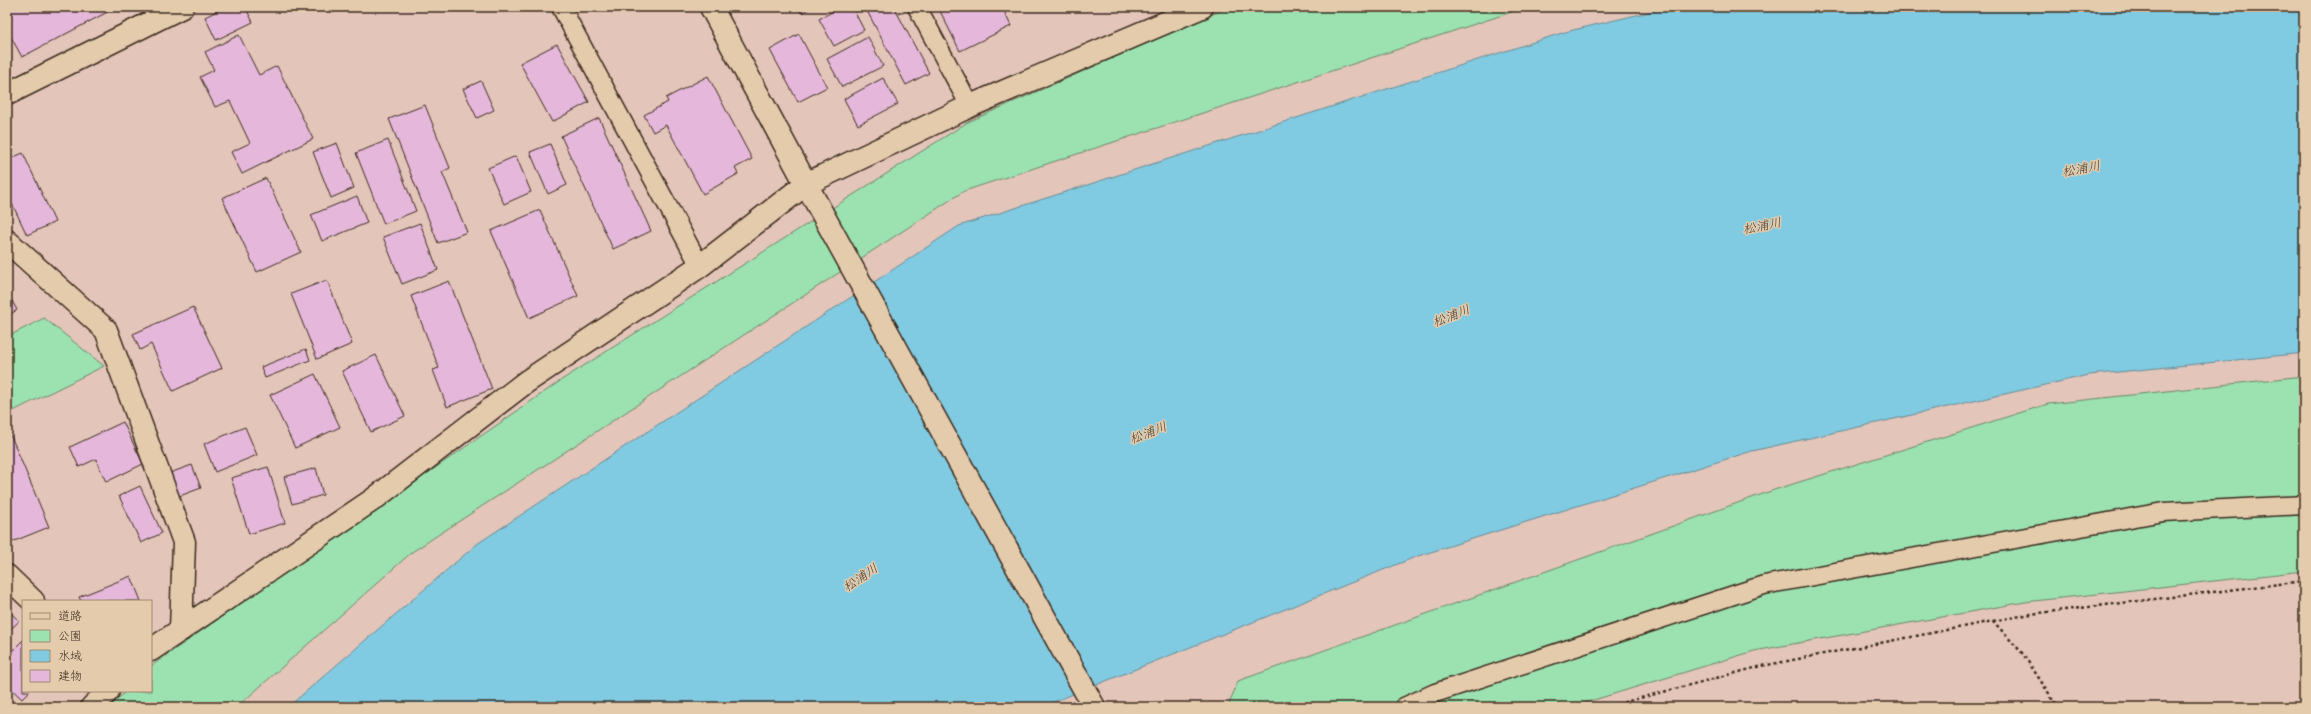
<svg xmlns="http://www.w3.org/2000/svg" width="2311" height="714" font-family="Kalam,'Klee One',sans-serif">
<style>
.green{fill:#9be2b0;stroke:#6b8667}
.water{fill:#81cbe2;stroke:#658b94}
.building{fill:#e5b8db;stroke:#3b2a1e}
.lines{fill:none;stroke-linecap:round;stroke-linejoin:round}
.service-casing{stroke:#3b2a1e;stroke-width:21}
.minor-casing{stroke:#3b2a1e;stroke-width:25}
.path{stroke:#3b2a1e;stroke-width:2.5;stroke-dasharray:3 3;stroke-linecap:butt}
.service{stroke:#e3cbac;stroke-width:18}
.minor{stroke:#e3cbac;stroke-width:22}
.labels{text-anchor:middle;stroke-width:3;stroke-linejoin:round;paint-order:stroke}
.water-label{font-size:13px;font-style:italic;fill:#423a32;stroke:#e3cbac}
</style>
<rect width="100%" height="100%" fill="#e4c5ba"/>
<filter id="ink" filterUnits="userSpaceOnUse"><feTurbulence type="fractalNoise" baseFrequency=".025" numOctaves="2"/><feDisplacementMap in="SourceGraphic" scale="8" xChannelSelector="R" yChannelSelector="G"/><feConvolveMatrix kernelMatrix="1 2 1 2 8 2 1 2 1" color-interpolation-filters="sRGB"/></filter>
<g filter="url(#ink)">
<path class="green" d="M1229,7H1527L964,191L412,552L237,707H110L126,691H151V666L563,379L968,122Z
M44,318L104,366L7,414V337Z
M2304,376V571L2025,602L1754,651L1571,707H1228L1238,681L1774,490L2048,404Z"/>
<path class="water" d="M1670,7H2304V353L2089,375L1752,451L1418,556L1041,707H288L477,544L959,226L1565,32Z"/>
<path class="building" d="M7,7H117L22,57L7,30V12L9,11Z
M225,7H245L253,22L216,40L205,17Z
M798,7H812L801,13Z
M841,7H852L864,30L834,46L819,19Z
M865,7H894L929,73L906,85Z
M938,7H1002L1011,26L960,51Z
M799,34L827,87L798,102L770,50Z
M239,35L259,75L277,66L313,139L242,174L231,152L250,143L230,101L215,107L200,77L214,70L205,52Z
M868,37L883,66L842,87L827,59Z
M557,44L589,102L552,122L520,63Z
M708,76L752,159L735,168L738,174L703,194L666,125L653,132L644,115L668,102L666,98Z
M883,78L898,104L858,125L844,99Z
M481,81L494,110L477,118L463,89Z
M425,105L450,168L442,172L467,232L438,243L389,119Z
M599,118L651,231L613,249L561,136Z
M388,140L416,211L384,224L356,153Z
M337,143L354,188L331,198L313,152Z
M550,144L567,185L548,194L530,152Z
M23,153L55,222L27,235L7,193V160Z
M516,156L531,192L504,204L488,168Z
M266,178L301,252L257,272L222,198Z
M357,196L367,223L322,241L311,215Z
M540,210L578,296L529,318L491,231Z
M420,223L438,270L402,284L383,237Z
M327,280L352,344L317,359L291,294Z
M449,281L492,389L447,407L433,370L439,368L411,296Z
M7,292L17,310L7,316Z
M193,307L222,368L173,391L151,344L140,350L133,334Z
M306,349L310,360L265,378L261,367Z
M376,355L405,416L371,432L342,371Z
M315,374L340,427L295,448L270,395Z
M123,422L143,464L106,482L96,459L79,467L70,447Z
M245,427L257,455L215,472L204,444Z
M11,436L49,527L7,544V437Z
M192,465L201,488L177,497L167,474Z
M268,467L285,523L249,534L231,478Z
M316,468L323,495L292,504L284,477Z
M140,486L162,533L141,543L119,496Z
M131,576L141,601H81L79,597Z
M7,609L19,621L7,633Z
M23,640V691H30L22,699L7,685V656Z"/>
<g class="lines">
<defs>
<path id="service" d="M561,7L700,266
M917,7L970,106
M1404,707L1435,693L1764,585L2163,512L2304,505"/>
<path id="minor" d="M711,7L806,184L1094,707
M7,94L182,7
M7,241L106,330L184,542L181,630
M7,576L33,601
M151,650L374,499L526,382L700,266L806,184L970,106L1202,7
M92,707L108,691"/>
</defs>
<use href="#service" class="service-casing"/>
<use href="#minor" class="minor-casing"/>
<path class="path" d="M1993,621L2031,614L2304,581
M1606,707L1762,666L1993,621L2023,654L2058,707"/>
<use href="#service" class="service"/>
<use href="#minor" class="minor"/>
</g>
</g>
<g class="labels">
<g class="water-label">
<text transform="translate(2081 168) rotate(-10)" y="5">松浦川</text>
<text transform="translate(1762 225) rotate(-11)" y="5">松浦川</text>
<text transform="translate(1451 315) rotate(-21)" y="5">松浦川</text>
<text transform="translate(1148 432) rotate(-21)" y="5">松浦川</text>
<text transform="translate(860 577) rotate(-34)" y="5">松浦川</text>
</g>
</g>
<rect width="2311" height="714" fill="none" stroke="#e3cbac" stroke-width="24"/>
<rect x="12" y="12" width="2287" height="690" fill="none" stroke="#3b2a1e" stroke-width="1.5" filter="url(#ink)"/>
<rect x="22" y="600" width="130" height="92" fill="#e3cbac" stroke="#a08b73"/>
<rect x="30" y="613" width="20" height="6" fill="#e3cbac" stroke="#a08b73"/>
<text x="58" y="620" font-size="12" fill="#3b2a1e">道路</text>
<rect x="30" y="630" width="20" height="12" fill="#9be2b0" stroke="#a08b73"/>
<text x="58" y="640" font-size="12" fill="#3b2a1e">公園</text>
<rect x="30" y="650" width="20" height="12" fill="#81cbe2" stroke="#a08b73"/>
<text x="58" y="660" font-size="12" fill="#3b2a1e">水域</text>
<rect x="30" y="670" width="20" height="12" fill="#e5b8db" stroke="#a08b73"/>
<text x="58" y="680" font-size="12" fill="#3b2a1e">建物</text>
</svg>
